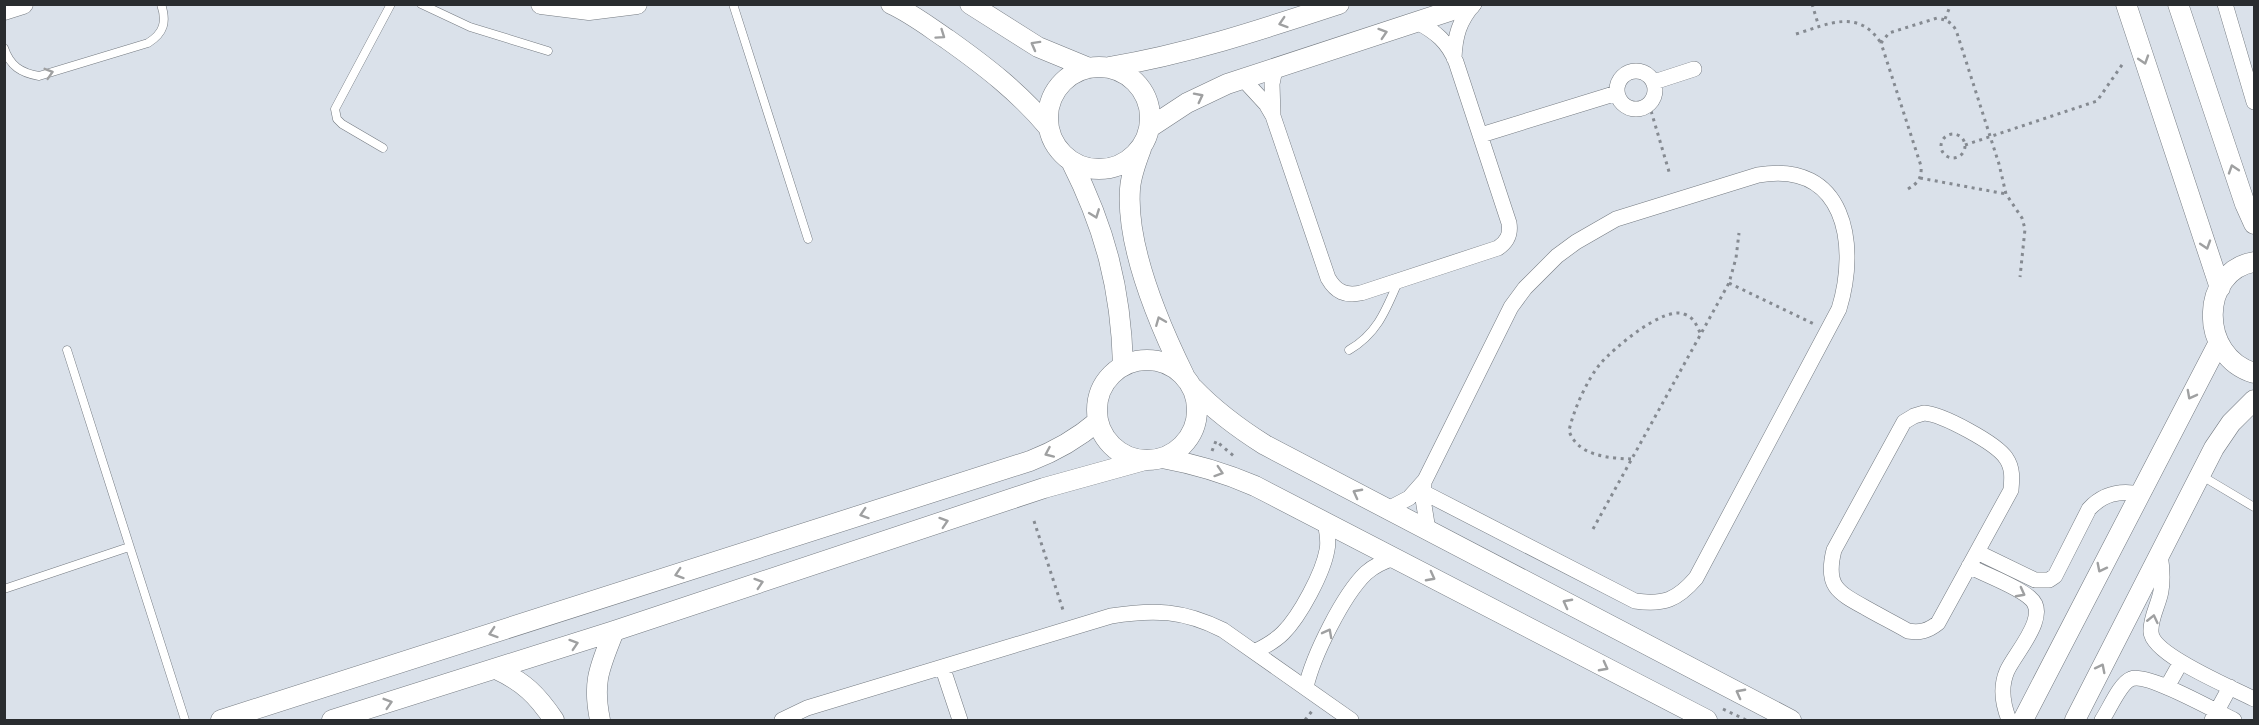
<svg xmlns="http://www.w3.org/2000/svg" width="2259" height="725" font-family="Roboto,sans-serif">
<style>
.lines{fill:none;stroke-linecap:round;stroke-linejoin:round}
.service-casing{stroke:#747a81;stroke-width:9}
.minor-casing{stroke:#747a81;stroke-width:16}
.tertiary-casing{stroke:#747a81;stroke-width:21}
.path{stroke:#858a91;stroke-width:3;stroke-dasharray:3 4.5;stroke-linecap:butt}
.service{stroke:#fff;stroke-width:8}
.minor{stroke:#fff;stroke-width:15}
.tertiary{stroke:#fff;stroke-width:20}
.oneway{stroke:#9fa0a1}
</style>
<rect width="100%" height="100%" fill="#dae1ea"/>
<g class="lines">
<defs>
<path id="service" d="M421,4L470,27L548,51
M733,4L808,239
M4,48C10,66 21,73 39,76L148,43C164,33 167,22 161,4
M383,148L342,124L337,119L335,109L391,4
M67,350L185,720
M1349,350C1377,334 1386,310 1398,282
M2202,476L2254,507
M4,589L129,547"/>
<path id="minor" d="M2225,4L2254,102
M1454,58C1455,36 1459,21 1474,4
M1617 90a19 19 0 1 1 38 0a19 19 0 1 1-38 0Z
M1243,79L1266,104L1273,116L1328,278C1336,292 1345,296 1361,293L1498,248C1507,242 1511,235 1509,223L1456,62C1448,42 1436,32 1417,22
M1654,82L1694,69
M1273,116L1272,84L1275,69
M1481,135L1617,93
M1924,413C1942,414 1996,443 2006,458C2013,468 2012,479 2011,490L1938,623C1928,631 1920,633 1908,631C1894,623 1880,616 1866,608C1837,592 1825,586 1834,550L1904,422L1914,416Z
M1424,483L1423,499L1428,530
M1388,509L1409,498L1425,480L1511,307L1525,288L1557,256L1576,242L1616,219L1758,175C1845,160 1859,244 1839,309L1696,578C1677,600 1664,605 1635,601L1423,492
M1977,552L2035,580H2049L2055,576L2089,509C2103,494 2119,490 2139,494
M2160,554C2162,566 2163,579 2161,591C2159,604 2150,618 2151,632C2152,655 2233,688 2254,699
M1969,566C1985,575 2017,586 2030,598C2051,615 2015,653 2007,671C2000,687 2003,705 2009,720
M1256,651C1266,646 1275,641 1283,633C1300,616 1323,573 1327,550C1329,541 1327,532 1325,522
M943,669L960,720
M1306,687C1313,656 1343,595 1366,573C1374,566 1384,561 1395,558
M2167,687L2181,662
M782,720L807,708L1111,616C1154,609 1183,610 1223,630L1351,720
M2102,720C2109,710 2120,683 2131,679C2147,672 2217,712 2234,720
M2212,720L2230,687"/>
<path id="tertiary" d="M541,4L589,10L637,4
M891,4C911,13 929,27 947,39C985,66 1019,92 1049,128
M970,4L1038,47L1089,68
M2126,4L2220,288
M2178,4L2245,204L2254,224
M4,10L23,4
M1109,67C1188,54 1263,29 1339,4
M1048 118a51 51 0 1 1 102 0a51 51 0 1 1-102 0Z
M1149,128L1187,103L1227,84L1471,4
M1141,149C1136,162 1131,175 1130,189C1126,246 1159,324 1184,375
M1071,161C1105,228 1121,289 1123,365
M2254,262C2200,271 2198,356 2254,373
M1097 410a50 50 0 1 1 100 0a50 50 0 1 1-100 0Z
M1193,388C1215,411 1238,428 1265,445L1791,720
M1162,458C1195,464 1225,473 1255,486L1707,720
M496,669C524,682 537,695 554,720
M221,720L1030,461C1056,451 1077,439 1098,421
M332,720L614,631L1044,488L1145,460
M600,720C592,681 600,667 614,631
M2023,720L2218,344
M2075,720L2214,448L2231,423L2254,400"/>
</defs>
<use href="#service" class="service-casing"/>
<use href="#minor" class="minor-casing"/>
<use href="#tertiary" class="tertiary-casing"/>
<path class="path" d="M1812,4L1819,27
M1945,19L1951,4
M1796,34C1829,24 1858,8 1881,43
M1649,104L1670,175
M1941 146a12 12 0 1 1 24 0a12 12 0 1 1-24 0Z
M1965,145L2097,101L2124,62
M1920,178L2006,194
M1908,189C1918,183 1922,178 1921,166L1881,43L1889,33L1937,18C1947,20 1951,22 1956,30L1999,164L2006,194L2022,218L2025,229L2020,277
M1729,283L1814,324
M1212,451L1216,441L1235,457
M1631,459C1608,458 1578,456 1569,431C1573,411 1587,380 1600,364C1614,348 1663,306 1684,314C1694,317 1697,326 1701,335
M1034,521L1064,613
M1593,529L1729,283L1736,258L1739,233
M1723,709L1746,720
M1305,720L1312,711"/>
<use href="#service" class="service"/>
<use href="#minor" class="minor"/>
<use href="#tertiary" class="tertiary"/>
</g>
<defs><path id="oneway-chevron" d="M-2-3.5L2.5 0L-2 3.5" fill="none" stroke-width="1.6" stroke-linecap="round" stroke-linejoin="round" transform="scale(1.5)"/></defs>
<g class="oneway">
<use href="#oneway-chevron" transform="translate(1283 23) rotate(162)"/>
<use href="#oneway-chevron" transform="translate(1383 33) rotate(-18)"/>
<use href="#oneway-chevron" transform="translate(941 35) rotate(35)"/>
<use href="#oneway-chevron" transform="translate(1035 45) rotate(-151)"/>
<use href="#oneway-chevron" transform="translate(2144 60) rotate(72)"/>
<use href="#oneway-chevron" transform="translate(49 73) rotate(-17)"/>
<use href="#oneway-chevron" transform="translate(1199 97) rotate(-27)"/>
<use href="#oneway-chevron" transform="translate(2233 169) rotate(-108)"/>
<use href="#oneway-chevron" transform="translate(1095 214) rotate(69)"/>
<use href="#oneway-chevron" transform="translate(2206 245) rotate(72)"/>
<use href="#oneway-chevron" transform="translate(1160 321) rotate(-112)"/>
<use href="#oneway-chevron" transform="translate(2191 395) rotate(118)"/>
<use href="#oneway-chevron" transform="translate(1049 453) rotate(156)"/>
<use href="#oneway-chevron" transform="translate(1219 472) rotate(18)"/>
<use href="#oneway-chevron" transform="translate(1357 493) rotate(-152)"/>
<use href="#oneway-chevron" transform="translate(864 514) rotate(162)"/>
<use href="#oneway-chevron" transform="translate(944 522) rotate(-18)"/>
<use href="#oneway-chevron" transform="translate(2101 568) rotate(117)"/>
<use href="#oneway-chevron" transform="translate(679 574) rotate(162)"/>
<use href="#oneway-chevron" transform="translate(1431 577) rotate(28)"/>
<use href="#oneway-chevron" transform="translate(759 583) rotate(-18)"/>
<use href="#oneway-chevron" transform="translate(2021 593) rotate(28)"/>
<use href="#oneway-chevron" transform="translate(1567 603) rotate(-152)"/>
<use href="#oneway-chevron" transform="translate(2153 619) rotate(-77)"/>
<use href="#oneway-chevron" transform="translate(493 633) rotate(162)"/>
<use href="#oneway-chevron" transform="translate(1328 633) rotate(-62)"/>
<use href="#oneway-chevron" transform="translate(574 644) rotate(-18)"/>
<use href="#oneway-chevron" transform="translate(1604 667) rotate(28)"/>
<use href="#oneway-chevron" transform="translate(2101 668) rotate(-63)"/>
<use href="#oneway-chevron" transform="translate(1740 693) rotate(-152)"/>
<use href="#oneway-chevron" transform="translate(388 703) rotate(-17)"/>
</g>
<rect width="2259" height="725" fill="none" stroke="#292c2f" stroke-width="12"/>
</svg>
